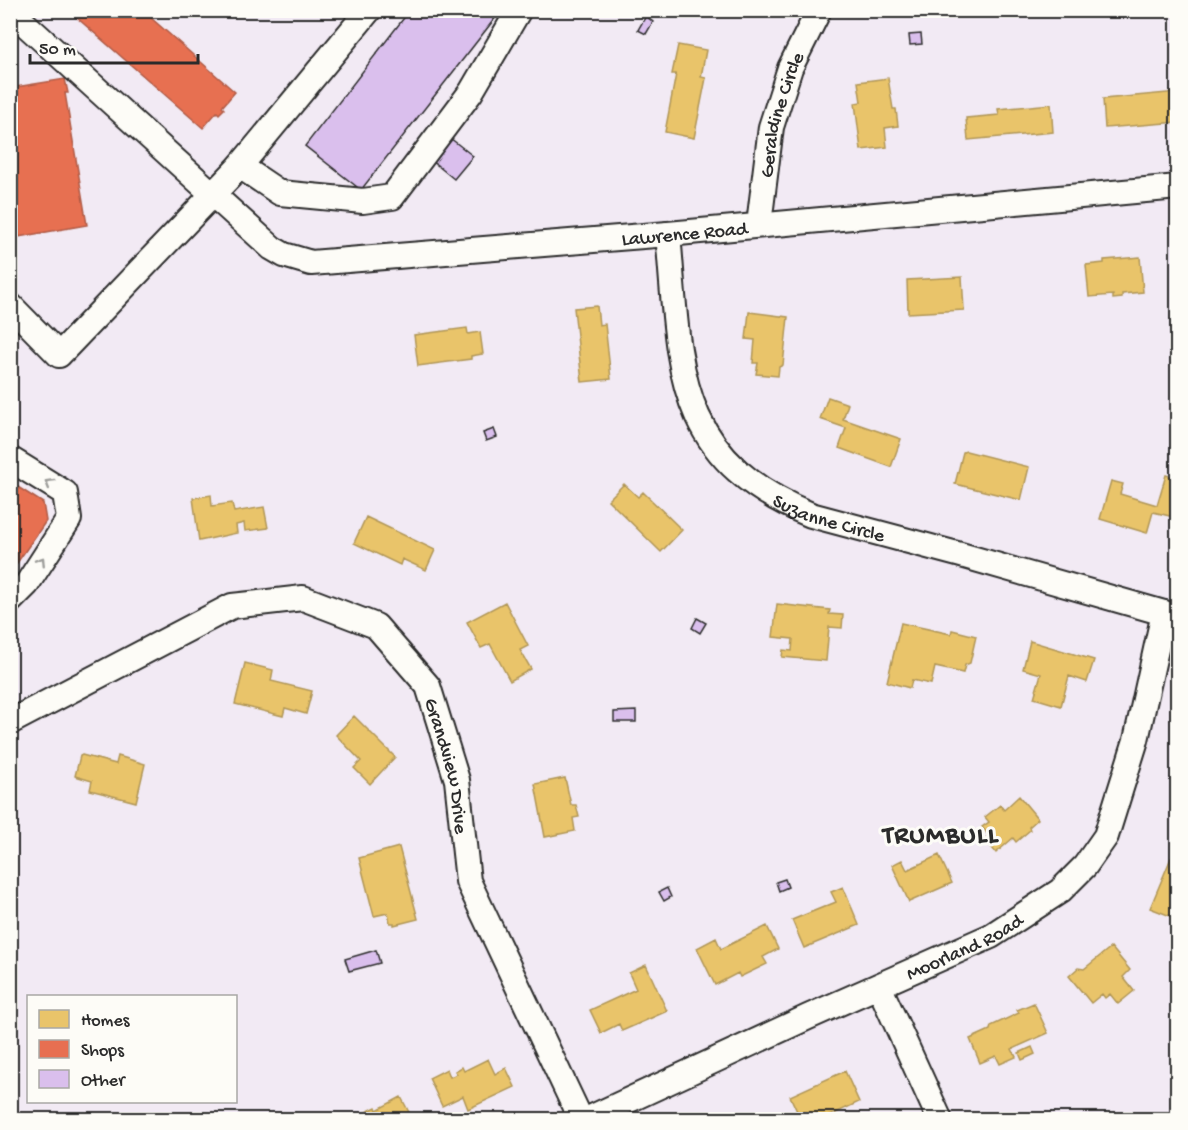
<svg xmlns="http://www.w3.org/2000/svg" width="1188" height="1130" font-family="'Gochi Hand',sans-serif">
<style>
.homes{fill:#e9c46a;stroke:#b09657;stroke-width:1.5}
.shops{fill:#e76f51;stroke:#af5b46;stroke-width:1.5}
.building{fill:#dabfed;stroke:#2b2b2b;stroke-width:1.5}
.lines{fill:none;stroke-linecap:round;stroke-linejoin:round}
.minor-casing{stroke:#2b2b2b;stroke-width:28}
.minor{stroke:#fdfcf7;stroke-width:24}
.oneway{stroke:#9e9e9b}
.labels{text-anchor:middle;stroke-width:6;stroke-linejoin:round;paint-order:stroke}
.street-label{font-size:20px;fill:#2b2b2b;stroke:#fdfcf7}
.district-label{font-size:26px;font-weight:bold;letter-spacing:1.5px;fill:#2b2b2b;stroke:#fdfcf7}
</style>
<rect width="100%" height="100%" fill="#f2eaf4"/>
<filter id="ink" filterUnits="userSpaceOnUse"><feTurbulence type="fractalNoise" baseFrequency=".0167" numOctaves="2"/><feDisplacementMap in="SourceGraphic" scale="12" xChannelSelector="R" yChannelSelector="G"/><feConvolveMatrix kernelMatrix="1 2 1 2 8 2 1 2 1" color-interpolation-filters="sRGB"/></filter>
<g filter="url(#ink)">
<path class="homes" d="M678,45L706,50L701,77L706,78L694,138L665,132L676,74H672Z
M888,78L893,109H896L898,126L885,128L887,147L861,150L855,103L861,102L858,82Z
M1178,92V122L1105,128L1103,99Z
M1051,104L1053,132L968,140L966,118L999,115L998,109Z
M1140,257L1143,292L1122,294V298L1113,299V295L1089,297L1086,265L1104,263V260Z
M962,277L964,310L908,313L907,280Z
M597,306L599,325L605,324L611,379L582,382L574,308Z
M749,312L788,317L783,365L779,367L778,376L756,374L758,363H753L755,340L746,339Z
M467,328L468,334L480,332L483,354L471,356V359L418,366L414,335Z
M828,397L848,404L843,419L901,439L891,467L839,448L846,428L820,419Z
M966,451L1029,467L1021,500L955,484L963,452Z
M1166,475L1178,478V518L1153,512L1147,533L1100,519L1111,481L1123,484L1120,494L1157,505Z
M624,484L638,497L643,492L682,530L661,552L608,500Z
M211,495L212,506L232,503L234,512L264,507L268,528L245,531L244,523L236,525L237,533L199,541L193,498Z
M366,517L435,550L426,570L402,559L400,565L354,543Z
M505,602L528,646L520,650L531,669L510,681L490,644L481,648L467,622Z
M777,604L830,610L829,614L843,615L842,628L829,627L826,661L782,657L783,650L792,651L793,639L773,637Z
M901,623L951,634L952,630L976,636L970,663L965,665L963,673L935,667L931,684L912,680L910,688L887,682Z
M1030,641L1094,660L1087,682L1069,676L1061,706L1034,698L1041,674L1023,669Z
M245,663L273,670L271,681L312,691L306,714L285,708L283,716L235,704Z
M354,716L395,757L370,784L354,768L361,761L336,735Z
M82,755L116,764L118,756L145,764L136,802L90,790L92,781L75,776L80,756Z
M565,778L571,805H576L579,817L573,818L575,831L545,837L535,784Z
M1019,796L1038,819L1029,827L1030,830L1016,842L1013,838L996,853L985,839L989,836L982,827L989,822L985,817L1000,805L1004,810Z
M399,847L418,919L394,925V923H390L388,913L374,916L359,858Z
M939,855L952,883L909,902L892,865L902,860L907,870Z
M1171,858L1178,860V919L1150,908Z
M843,887L859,925L804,948L792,920L836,902L831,892Z
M767,926L778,949L763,957L767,964L740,977L738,973L715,985L697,948L716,938L721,949Z
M1111,947L1130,970L1123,977L1134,991L1118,1004L1110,994L1105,998L1102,994L1091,1003L1069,976L1078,968L1084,969Z
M646,965L667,1011L622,1031L619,1024L601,1033L590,1010L636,989L629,973Z
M1034,1003L1048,1033L1012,1049L1016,1057L1000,1064L996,1056L980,1063L970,1039L990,1030L991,1026L1019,1013L1017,1010Z
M1032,1047L1035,1054L1022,1060L1019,1053Z
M488,1059L495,1074L506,1068L515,1087L468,1109L463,1096L442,1106L429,1078L447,1069L450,1077L457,1074L455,1071L462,1067L464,1071Z
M845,1071L859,1102L825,1118L826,1120H801L790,1096Z
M401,1097L413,1120H367L365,1116L366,1112L376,1107L377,1110Z"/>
<path class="shops" d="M68,10H142L235,92L222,107L224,109L219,114L217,112L203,128Z
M65,79L68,93H65L87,225L12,238L10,88Z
M10,482L43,503L46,521L10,573Z"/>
<path class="building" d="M410,10H488L496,17L361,190L305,146Z
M646,16L653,22L646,34L638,30Z
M921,34L922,44L910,45L909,35Z
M450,138L473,156L454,179L432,161Z
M494,429L497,437L486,441L483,433Z
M697,618L706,623L700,633L692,628Z
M636,711V722H614V712Z
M785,879L788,887L779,891L776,882Z
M667,888L671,897L664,901L659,892Z
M376,950L380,963L349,971L345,959Z"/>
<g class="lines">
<defs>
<g id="minor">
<path id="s1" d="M14,14L272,248L284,255L311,263L668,234L1178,187"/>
<path d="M240,166L280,193L363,201L392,197L471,92L519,10"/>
<path id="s2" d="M759,224L771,127L790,68L819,10"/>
<path id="s3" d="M668,234C680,364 671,457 811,515L961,555L1178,617"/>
<path d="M10,305L59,355L240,166L369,10"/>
<path d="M10,459L65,493L69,519L27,584L10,601"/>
<path id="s4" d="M10,722L232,606L303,598L376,626L428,686L457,780L468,881L581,1120"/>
<path d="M879,986L940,1120"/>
<path id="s5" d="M586,1120L808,1017L991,936L1060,891L1085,866L1106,836L1136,740L1164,613"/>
</g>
</defs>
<use href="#minor" class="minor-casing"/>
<use href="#minor" class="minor"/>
</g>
<defs><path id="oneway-chevron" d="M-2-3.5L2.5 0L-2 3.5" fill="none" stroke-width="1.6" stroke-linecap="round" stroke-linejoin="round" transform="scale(1.5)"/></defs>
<g class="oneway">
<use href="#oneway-chevron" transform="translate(49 483) rotate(-149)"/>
<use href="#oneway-chevron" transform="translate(41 561) rotate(-57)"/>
</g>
</g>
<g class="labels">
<g class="street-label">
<text dy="7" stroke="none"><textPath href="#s2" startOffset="112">Geraldine Circle</textPath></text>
<text dy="7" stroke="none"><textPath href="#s1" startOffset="765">Lawrence Road</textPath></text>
<text dy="7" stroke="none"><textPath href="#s3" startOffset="358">Suzanne Circle</textPath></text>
<text dy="7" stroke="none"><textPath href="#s4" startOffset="562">Grandview Drive</textPath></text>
<text dy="7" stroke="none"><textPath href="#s5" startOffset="416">Moorland Road</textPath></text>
</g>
<g class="district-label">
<text x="941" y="842">TRUMBULL</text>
</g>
</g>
<rect width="1188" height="1130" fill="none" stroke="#fdfcf7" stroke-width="36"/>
<rect x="18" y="18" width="1152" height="1094" fill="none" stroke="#2b2b2b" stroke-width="2" filter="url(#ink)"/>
<rect x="27" y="995" width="210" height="108" fill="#fdfcf7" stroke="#a9a8a5" stroke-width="1.5"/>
<rect x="39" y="1010" width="30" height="18" fill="#e9c46a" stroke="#a9a8a5" stroke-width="1.5"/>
<text x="81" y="1025" font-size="18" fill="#2b2b2b">Homes</text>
<rect x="39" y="1040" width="30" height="18" fill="#e76f51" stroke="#a9a8a5" stroke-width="1.5"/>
<text x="81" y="1055" font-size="18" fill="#2b2b2b">Shops</text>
<rect x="39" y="1070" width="30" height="18" fill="#dabfed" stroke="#a9a8a5" stroke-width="1.5"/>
<text x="81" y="1085" font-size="18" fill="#2b2b2b">Other</text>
<path d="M30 54v9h168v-9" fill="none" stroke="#2b2b2b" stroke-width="3"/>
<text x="39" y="54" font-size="18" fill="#2b2b2b" stroke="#fdfcf7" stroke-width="4.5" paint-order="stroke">50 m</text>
</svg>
